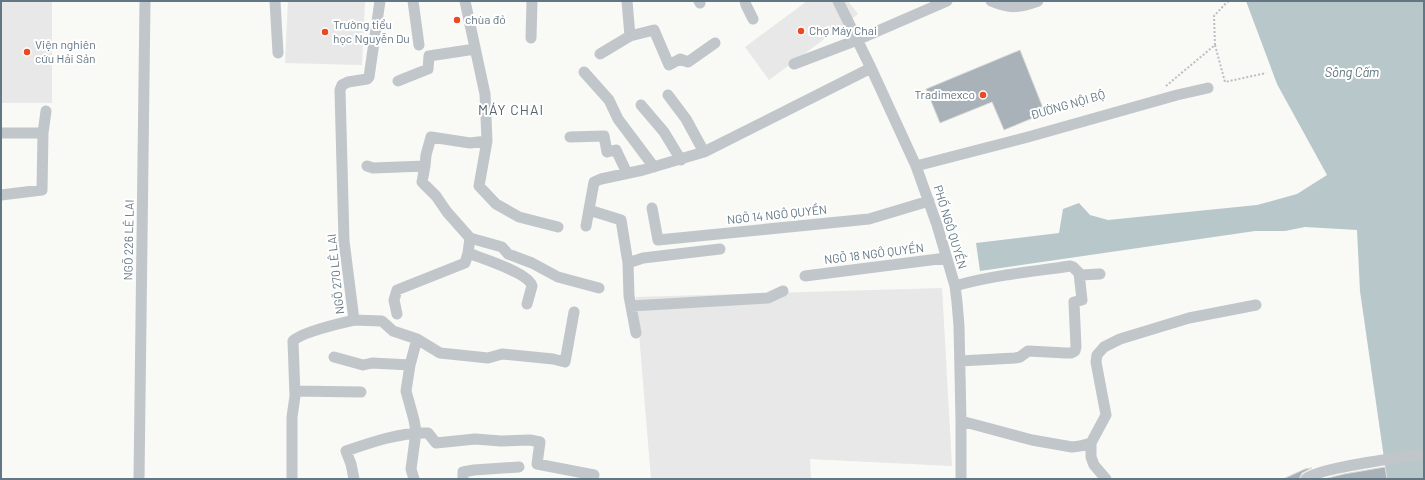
<svg xmlns="http://www.w3.org/2000/svg" width="1425" height="480" font-family="Barlow,sans-serif">
<style>
.built{fill:#e7e8e7}
.water{fill:#b8c7ca}
.building{fill:#a8b2b8;stroke:#dbdbd8}
.lines{fill:none;stroke-linecap:round;stroke-linejoin:round}
.path{stroke:#bbbfc2;stroke-width:2;stroke-dasharray:2 2;stroke-linecap:butt}
.minor{stroke:#c1c6ca;stroke-width:11}
.poi-dot{fill:#ec4923;stroke:#fff;stroke-width:1.5}
.labels{text-anchor:middle;stroke-width:4;stroke-linejoin:round;paint-order:stroke}
.poi-label{font-size:12px;fill:#627683;stroke:#fff;text-anchor:start}
.street-label{font-size:12px;fill:#627683;stroke:#fff}
.water-label{font-size:13px;font-style:italic;fill:#5d767c;stroke:#fff}
.quarter-label{font-size:14px;letter-spacing:1px;fill:#55636d;stroke:#fff}
</style>
<rect width="100%" height="100%" fill="#f9f9f6"/>
<path class="built" d="M1,1H52V103H1Z
M288,1H365L362,65L285,63Z
M807,1H848L858,14L769,80L745,47Z
M942,288L952,466L810,459L811,479H651L636,297Z"/>
<path class="water" d="M1246,1H1424V479H1387L1360,291L1357,230L1305,227L1285,231H1255L980,271L976,243L1059,233L1063,209L1079,203L1090,215L1108,220L1257,205L1297,194L1327,175L1277,84Z"/>
<path class="building" d="M1020,50L1045,113L1004,130L992,102L940,123L926,89Z
M1385,467L1387,479H1324L1344,474Z
M1312,468L1302,473L1299,479H1283L1305,469Z"/>
<g class="lines">
<path class="path" d="M1215,45L1214,16L1227,2L1230,1
M1166,86L1215,45L1225,82L1266,73"/>
<path class="minor" d="M275,1L278,53
M380,1L369,77L367,79L348,82L342,85L340,90L344,241L354,320L382,321L393,331L417,339L440,353L488,358L502,354L553,359L565,362L574,312
M413,1L419,45
M465,1L485,94L487,141L479,186L496,204L519,217L558,227
M627,1L630,36L654,30L669,65L680,59L688,62L715,43
M699,1L700,3
M745,1L746,5L753,19
M838,1L871,68L916,166L937,225L955,286L957,302L959,326L961,421V479
M991,1C1010,9 1019,8 1038,1
M531,38L532,1
M600,54L630,36
M794,64L857,40L947,1
M584,72L609,100L618,119L654,167
M398,81L428,69L429,56L475,49
M668,95L686,119L704,152
M641,105L664,132L681,160
M1,133H43L42,190L1,195
M43,133L46,111
M570,137L604,136L607,152L616,150L627,173
M367,166L373,168L425,166L426,155L431,137L470,143L487,141
M425,166L422,182L436,196L447,212L470,238L502,247L508,254L532,263L558,277L599,288
M916,166L1028,137L1177,95L1208,88
M652,208L658,240L869,219L929,201
M589,210L621,220L628,263L629,296L636,333
M586,226L594,182L601,179L643,170L704,152L871,68
M468,253C481,258 529,273 532,286L527,304
M628,263L643,258L720,249
M805,276L946,258
M955,286C992,275 1031,272 1070,266L1073,267L1081,275L1100,274
M631,306L768,298L783,291
M397,314L394,300L397,290L465,263L468,253L470,238
M334,357L363,365L372,363L410,365L417,339
M960,361L1015,358L1020,357L1028,351L1066,353H1071L1075,351L1076,347L1074,302L1082,300L1079,273
M410,365L406,391L414,420L416,432L411,469L414,479
M295,391L361,392
M961,421L1032,440L1072,447L1080,446L1091,443
M139,479L145,1
M292,479V417L295,396L293,341C301,332 341,323 354,320
M354,479L351,464L346,451C372,442 401,432 428,433L436,443L475,439L501,441L530,440L540,442L537,464L594,475
M463,479V472L474,470L519,467
M1106,479L1094,465L1091,457V443L1106,415L1096,362L1097,355L1104,347L1120,339L1189,318L1256,305
M1306,479C1317,468 1403,457 1424,454"/>
</g>
<g class="poi-dot">
<circle cx="457" cy="20" r="4"/>
<circle cx="801" cy="31" r="4"/>
<circle cx="325" cy="32" r="4"/>
<circle cx="27" cy="52" r="4"/>
<circle cx="983" cy="95" r="4"/>
</g>
<g class="labels">
<g class="poi-label">
<text x="465" y="24">chùa đỏ</text>
<text x="333" y="29">Trường tiểu<tspan x="333" dy="14">học Nguyễn Du</tspan></text>
<text x="809" y="35">Chợ Máy Chai</text>
<text x="35" y="49">Viện nghiên<tspan x="35" dy="14">cứu Hải Sản</tspan></text>
<text x="975" y="99" text-anchor="end">Tradimexco</text>
</g>
<g class="street-label">
<text transform="translate(1068 105) rotate(-16)" y="4">ĐƯỜNG NỘI BỘ</text>
<text transform="translate(777 215) rotate(-6)" y="4">NGÕ 14 NGÔ QUYỀN</text>
<text transform="translate(950 227) rotate(73)" y="4">PHỐ NGÔ QUYỀN</text>
<text transform="translate(129 240) rotate(-89)" y="4">NGÕ 226 LÊ LAI</text>
<text transform="translate(874 254) rotate(-7)" y="4">NGÕ 18 NGÔ QUYỀN</text>
<text transform="translate(336 274) rotate(-96)" y="4">NGÕ 270 LÊ LAI</text>
</g>
<g class="water-label">
<text x="1352" y="77">Sông Cấm</text>
</g>
<g class="quarter-label">
<text x="511" y="115">MÁY CHAI</text>
</g>
</g>
<rect width="1425" height="480" fill="none" stroke="#627683" stroke-width="4"/>
</svg>
